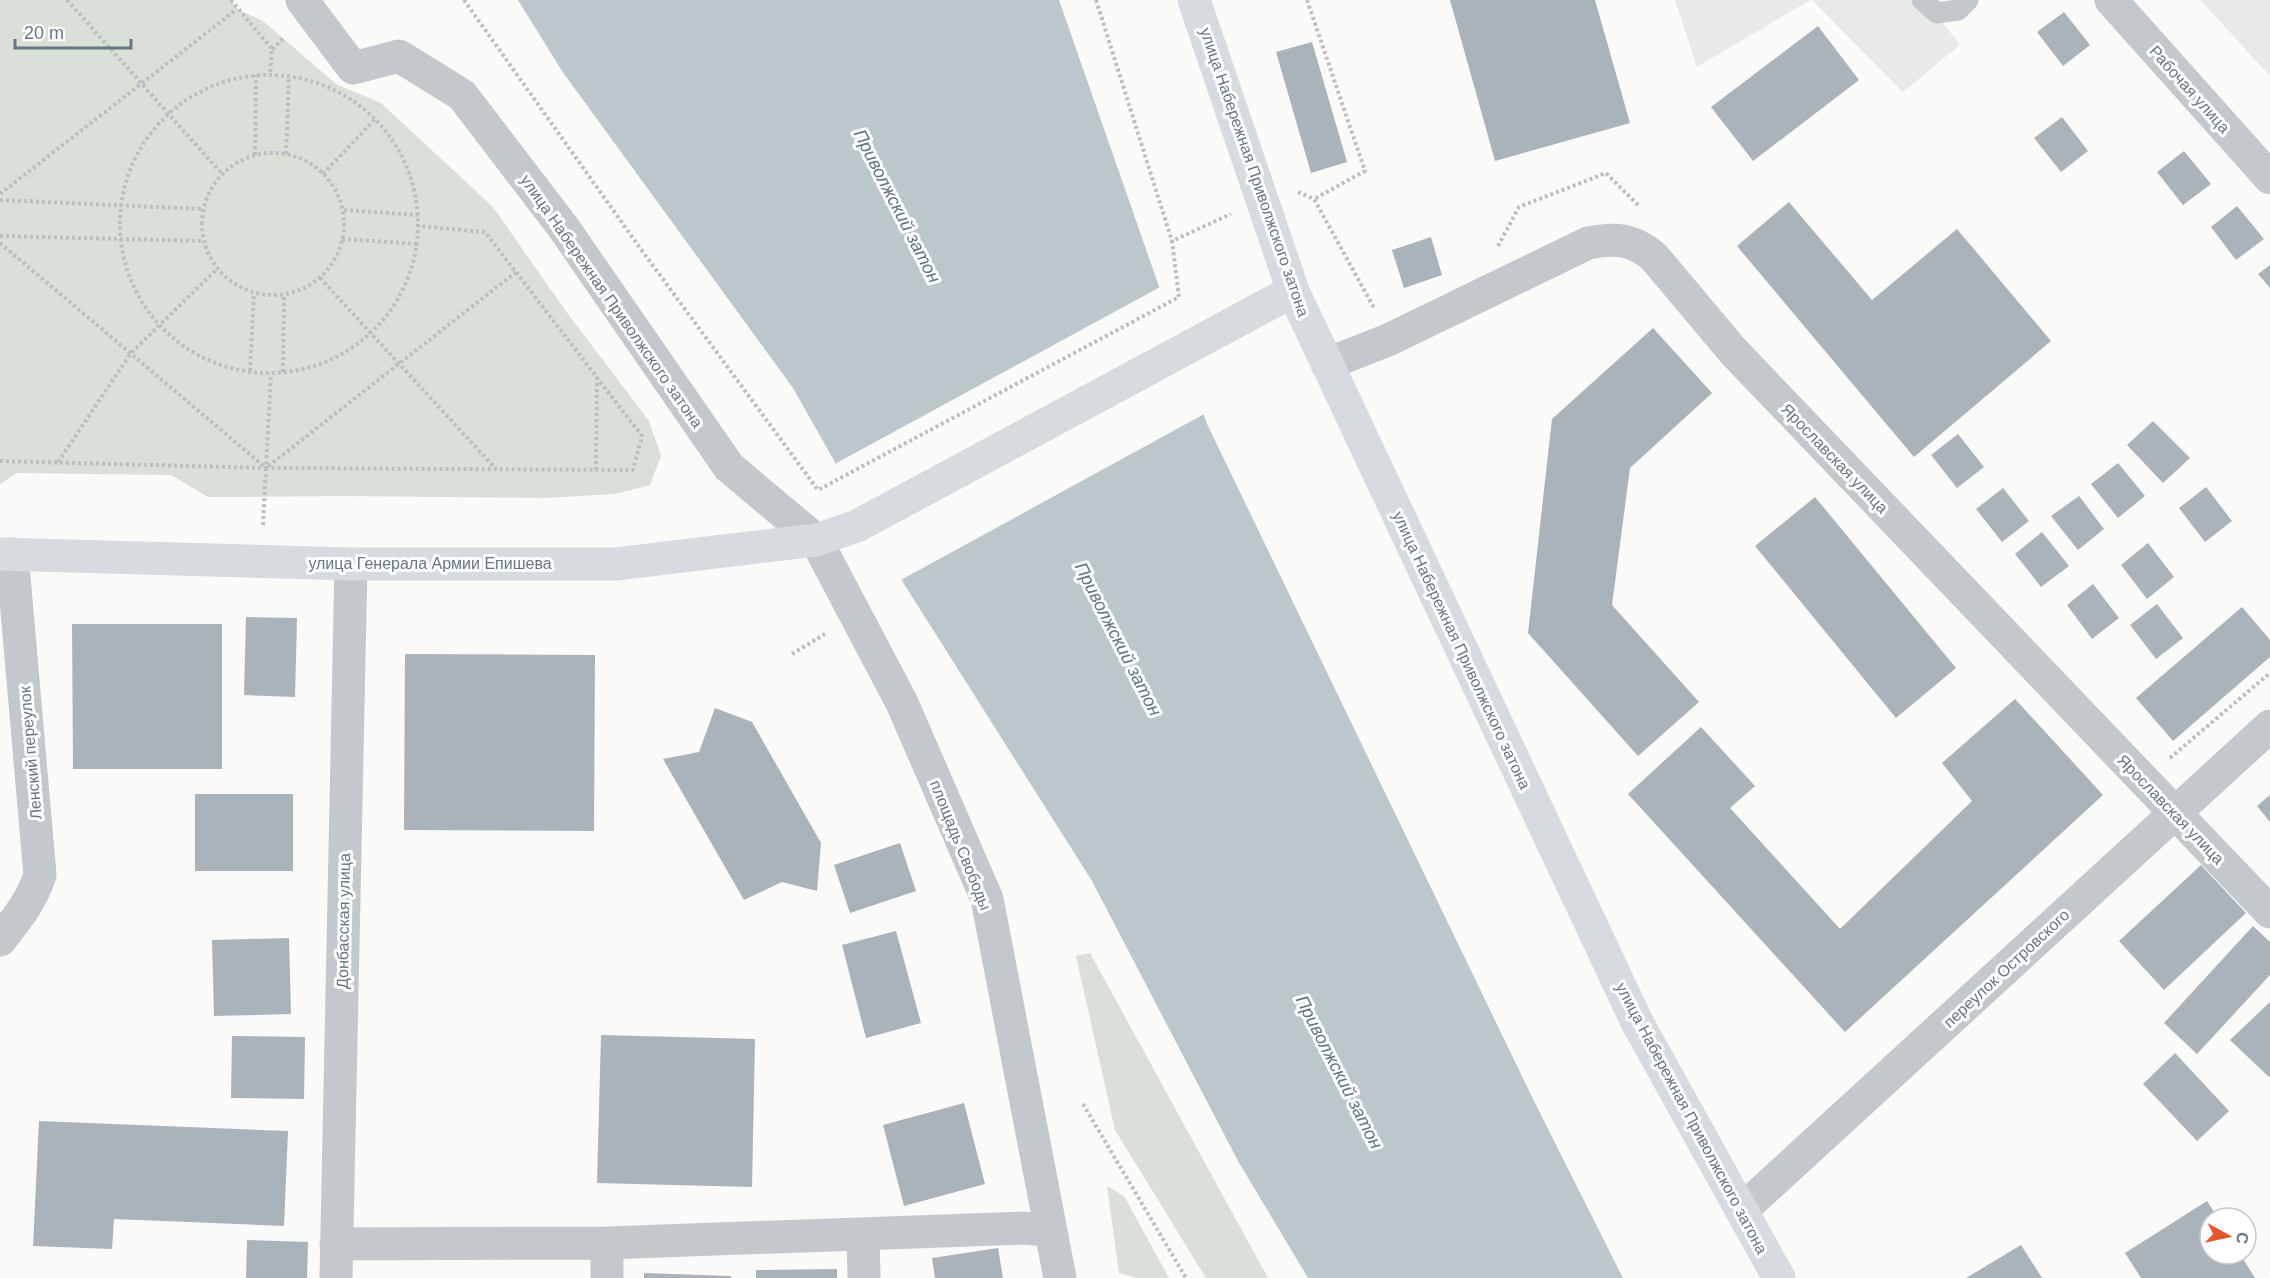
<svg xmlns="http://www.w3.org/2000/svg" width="2270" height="1278" font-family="Helvetica,sans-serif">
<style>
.built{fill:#e8e9e9}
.green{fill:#dadfd7}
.water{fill:#bbc7cb}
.pier{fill:#fafaf8}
.building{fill:#aab3b9}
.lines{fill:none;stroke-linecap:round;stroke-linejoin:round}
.path{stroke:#bbbfc2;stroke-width:4;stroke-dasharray:3 3;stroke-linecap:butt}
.lane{stroke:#c3c8cc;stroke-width:21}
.street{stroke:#c3c8cc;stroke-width:33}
.secondary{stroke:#d6dbdf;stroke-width:33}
.labels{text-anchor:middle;stroke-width:6;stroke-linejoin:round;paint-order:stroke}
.street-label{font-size:16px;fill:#657683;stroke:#fff}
.water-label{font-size:18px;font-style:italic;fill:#60757c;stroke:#fff}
</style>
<rect width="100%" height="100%" fill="#fafaf8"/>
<path class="built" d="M1675,0H1810L1697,67Z
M1812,0H1925L1960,45L1903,92Z
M2200,0H2270V76Z"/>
<path class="green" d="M0,0H231L237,9L263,21L336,84L381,103L493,207L565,310L649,421L661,456L650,485L615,494L546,498L350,496L208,497L171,475L17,473L0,484Z
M1090,953L1268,1278H1206L1115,1130L1076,956Z
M1107,1186L1124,1196L1169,1278H1137L1119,1273Z"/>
<path class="water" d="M518,0H1059L1207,424L1533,1099L1623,1278H1308L1238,1161L1092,881L904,584L793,388L562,71Z"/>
<path class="pier" d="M1162,286L1206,413L899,581L833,465Z"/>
<path class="building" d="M1450,0H1595L1630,123L1495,161Z
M2064,12L2090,45L2063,66L2037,32Z
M1818,26L1859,80L1753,161L1711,107Z
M1312,42L1347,162L1311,173L1276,52Z
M2062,117L2088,151L2061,172L2034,138Z
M2184,151L2211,184L2183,205L2157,172Z
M1789,202L1872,300L1957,229L2051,341L1914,457L1737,246Z
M2237,206L2264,239L2236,260L2211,227Z
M1431,237L1442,275L1404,288L1392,250Z
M2270,265V288L2258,274Z
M1653,328L1712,393L1630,468L1612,605L1699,702L1638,756L1528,633L1552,419Z
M2153,421L2190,458L2163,483L2127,445Z
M1958,434L1984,467L1957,488L1931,455Z
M2118,463L2145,496L2118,518L2091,484Z
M2206,487L2232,521L2205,542L2179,508Z
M2003,488L2029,521L2002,542L1976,509Z
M2079,496L2104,529L2078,550L2051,516Z
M1815,497L1956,668L1896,718L1755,546Z
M2042,532L2069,566L2041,587L2015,554Z
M2148,543L2174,577L2147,599L2121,565Z
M2093,584L2119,618L2092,639L2067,605Z
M2157,604L2183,638L2156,659L2130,625Z
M2242,607L2270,640V657L2173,741L2136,698Z
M246,617L297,618L295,697L244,695Z
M72,624H222V769H73Z
M405,654L595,655L594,831L404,830Z
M2015,699L2103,795L1845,1032L1628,794L1701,727L1755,786L1730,808L1840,929L1972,801L1942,763Z
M715,708L752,722L821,843L817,891L782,882L744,900L663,759L699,752Z
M195,794H293V871H195Z
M2270,795V822L2257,806Z
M900,843L916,891L850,913L834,865Z
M2201,865L2246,913L2164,990L2119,941Z
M2253,926L2270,942V975L2197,1054L2164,1023Z
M896,931L921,1023L866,1038L842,945Z
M289,938L291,1014L214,1016L212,940Z
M2270,1002V1076L2269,1077L2230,1040Z
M601,1035L755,1039L752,1187L597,1183Z
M232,1036L305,1037L304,1099L231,1098Z
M2175,1053L2229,1111L2197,1141L2143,1084Z
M964,1103L985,1184L904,1206L883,1125Z
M39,1121L288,1131L284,1226L114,1219L112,1249L33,1246Z
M2207,1201L2218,1218H2210V1254H2240L2255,1278H2141L2125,1253Z
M247,1240L308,1242L307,1278H246Z
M2021,1245L2042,1278H1966Z
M998,1248L1003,1278H935L932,1258Z
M837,1269V1278H756V1270Z
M644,1273L731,1276V1278H644Z"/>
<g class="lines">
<path class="path" d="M67,0L222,174
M231,0L272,49L270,73
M464,0L640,248L818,490L1179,297L1172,241L1231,214
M1096,0L1172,241
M1307,0L1365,171L1314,199
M272,49L285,37
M120 224a149 149 0 1 1 298 0a149 149 0 1 1-298 0Z
M202 224a71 71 0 1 1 142 0a71 71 0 1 1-142 0Z
M286,154L289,77
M255,155L256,75
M323,174L375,119
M1298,192L1314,199L1374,308
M0,194L237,9
M0,200L203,209
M344,210L418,215
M0,236L203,241
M342,239L418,244
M0,243L266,468L633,470L642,436L485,232L419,226
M1498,246L1519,207L1606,173L1639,206
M320,278L496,469
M250,371L254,293
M283,372L284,296
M0,461L266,468L271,374
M58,462L131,353L217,269
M596,470L597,377
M263,525L266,468L516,272
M792,654L825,634
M2170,758L2270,673
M1083,1104L1186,1278"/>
<path class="lane" d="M1922,0L1937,13L1958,10L1968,0"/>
<path class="street" d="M302,0L353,68L399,56L462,95L563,227L729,467L816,540L902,703L987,899L1060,1278
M2111,0L2270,178
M1327,364L1388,340L1588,243C1615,238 1632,238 1654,257L1733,351L2270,912
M0,940C17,919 32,900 40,875L12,554
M1742,1210L2270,726
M863,1234L864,1278
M607,1243V1278
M336,1244L607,1243L1022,1228L1049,1230
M336,1278L351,564"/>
<path class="secondary" d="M1194,0L1293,291L1637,1022L1779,1278
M0,554L351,564H616L816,540L857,526L1293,291"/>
</g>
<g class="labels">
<g class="street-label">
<text transform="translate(2190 89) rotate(48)" y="6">Рабочая улица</text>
<text transform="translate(1255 172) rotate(71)" y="6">улица Набережная Приволжского затона</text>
<text transform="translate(612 301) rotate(55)" y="6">улица Набережная Приволжского затона</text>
<text transform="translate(1835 458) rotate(46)" y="6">Ярославская улица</text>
<text x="430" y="569">улица Генерала Армии Епишева</text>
<text transform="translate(1462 650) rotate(65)" y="6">улица Набережная Приволжского затона</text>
<text transform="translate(30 753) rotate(-95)" y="6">Ленский переулок</text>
<text transform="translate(2171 809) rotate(46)" y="6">Ярославская улица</text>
<text transform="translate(961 845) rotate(68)" y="6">площадь Свободы</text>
<text transform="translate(343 921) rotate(-89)" y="6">Донбасская улица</text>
<text transform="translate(2006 968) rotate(-43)" y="6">переулок Островского</text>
<text transform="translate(1692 1118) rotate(62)" y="6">улица Набережная Приволжского затона</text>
</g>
<g class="water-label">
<text transform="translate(897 206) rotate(63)" y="6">Приволжский затон</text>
<text transform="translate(1118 639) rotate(63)" y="6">Приволжский затон</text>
<text transform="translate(1339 1072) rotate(63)" y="6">Приволжский затон</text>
</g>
</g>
<g transform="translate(2228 1236) rotate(98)"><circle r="28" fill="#ffffff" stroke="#c1c8cd" stroke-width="1.5"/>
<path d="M0-4.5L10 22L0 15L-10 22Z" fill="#e4572e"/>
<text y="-9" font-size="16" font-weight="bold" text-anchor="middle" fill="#657683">С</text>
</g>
<path d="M15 39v9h116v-9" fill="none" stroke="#657683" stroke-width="3"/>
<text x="24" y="39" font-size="18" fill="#657683" stroke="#ffffff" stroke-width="4.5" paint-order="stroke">20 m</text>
</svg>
